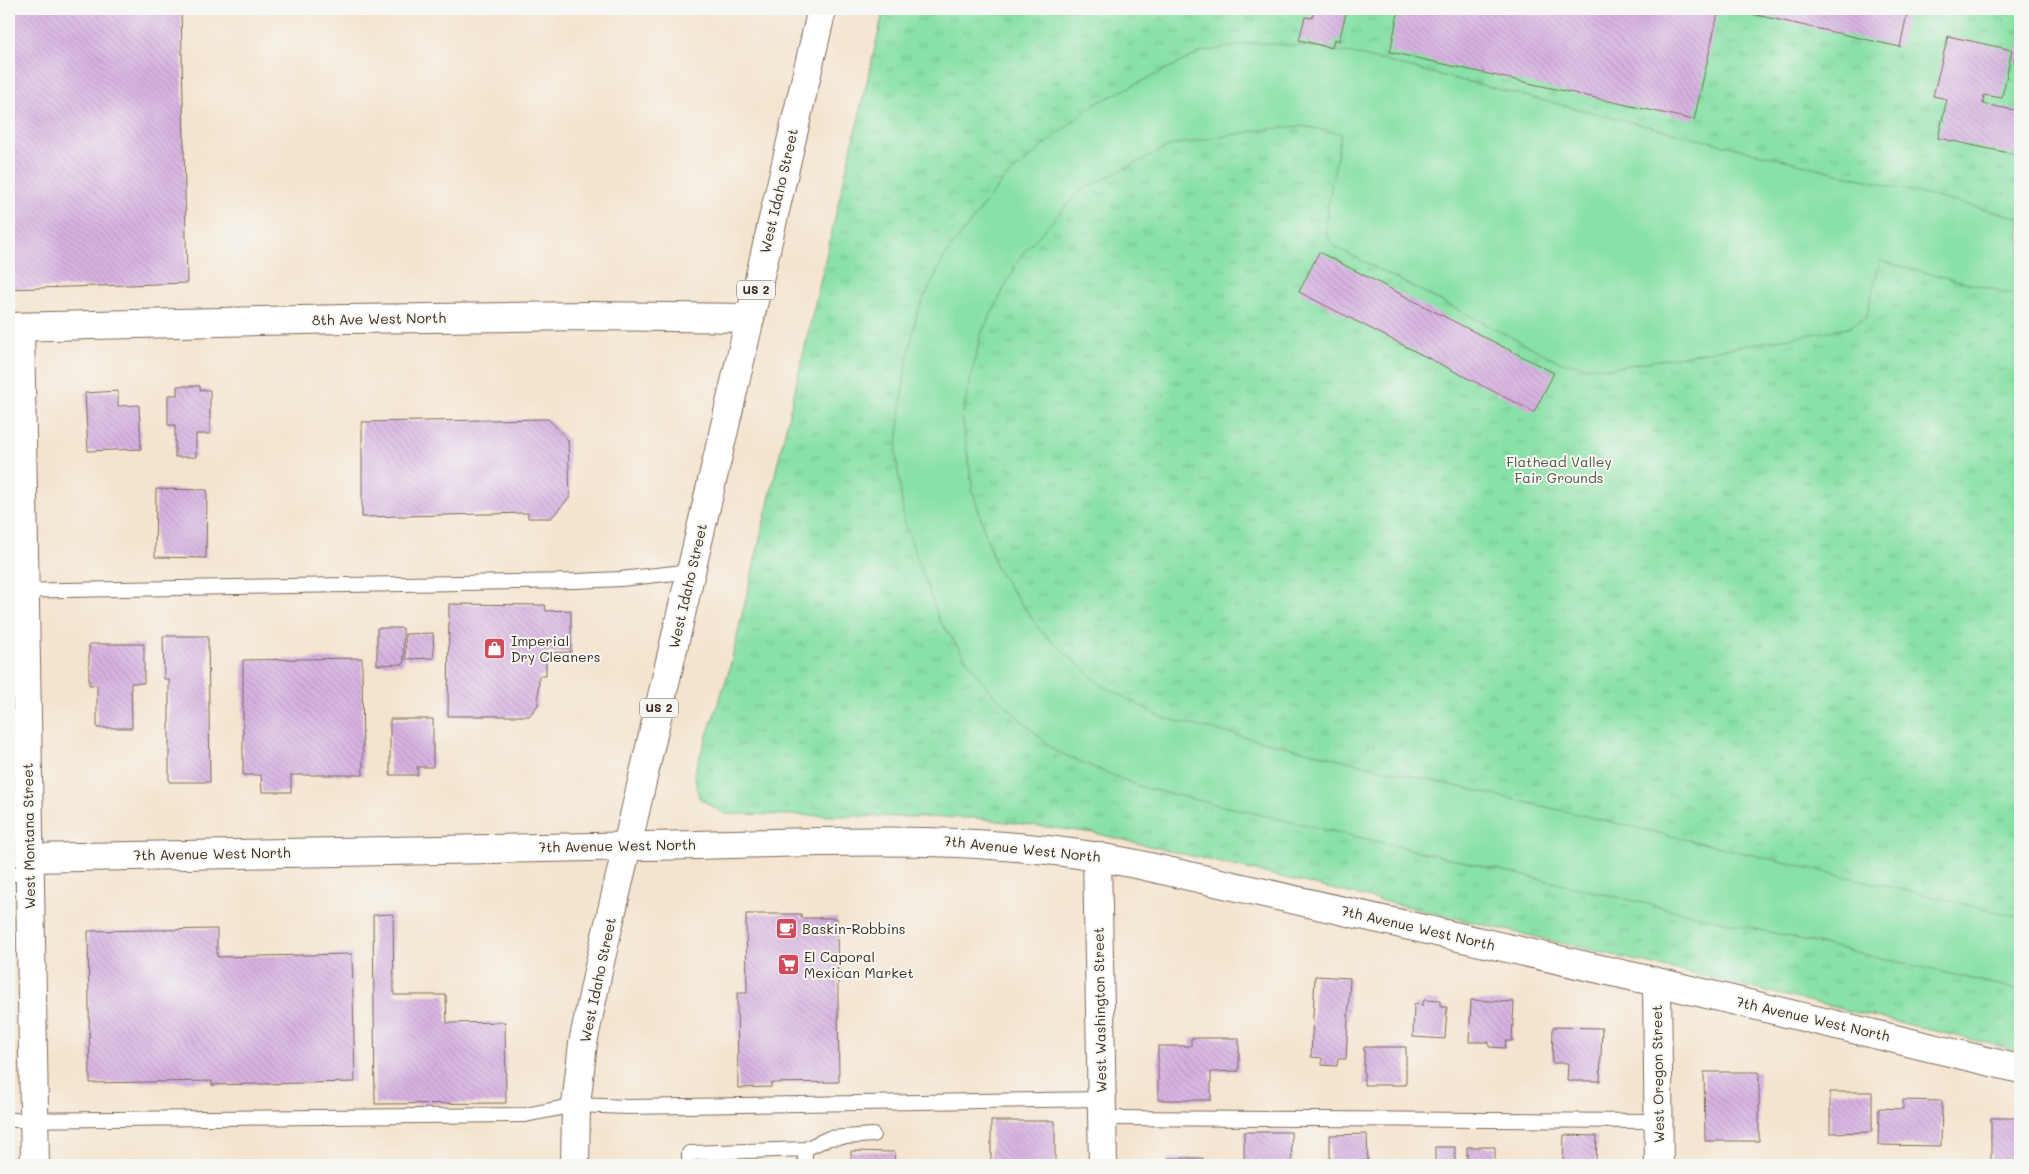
<svg xmlns="http://www.w3.org/2000/svg" width="2029" height="1174" font-family="Mali,sans-serif">
<style>
.grass{fill:url(#grass-tufts);stroke:#628662}
.pitch{fill:#88e1a6;stroke:#628662}
.building{fill:url(#building-back-hatch)}
.lines{fill:none;stroke-linecap:round;stroke-linejoin:round}
.service-casing{stroke:#7c6b5c;stroke-width:16}
.minor-casing{stroke:#7c6b5c;stroke-width:30}
.trunk-casing{stroke:#7c6b5c;stroke-width:30}
.service{stroke:#fff;stroke-width:14}
.minor{stroke:#fff;stroke-width:28}
.trunk{stroke:#fff;stroke-width:28}
.labels{text-anchor:middle;stroke-width:4;stroke-linejoin:round;paint-order:stroke}
.shield{fill:#f6f6f2;stroke:#73675e;stroke-width:1}
.shield-label{font-size:12px;font-weight:bold;fill:#3b2a1e}
.street-label{font-size:14px;fill:#3b2a1e;stroke:#f6f6f2}
.park-label{font-size:14px;fill:#4e5840;stroke:#f6f6f2}
.poi-label{font-size:14px;fill:#3b2a1e;stroke:#f6f6f2;text-anchor:start}
</style>
<defs>
<pattern id="grass-tufts" width="24" height="20" patternUnits="userSpaceOnUse" patternTransform="scale(1.25)"><rect width="24" height="20" fill="#88e1a6"/><path d="M3 7l-1-3M5 7V3M7 7l1-3M15 17l-1-3M17 17v-4M19 17l1-3" fill="none" stroke="#76c18e"/></pattern>
<pattern id="building-back-hatch" width="6" height="6" patternUnits="userSpaceOnUse" patternTransform="scale(1.25)"><rect width="6" height="6" fill="#d7b2e1"/><path d="M-1 5l2 2M0 0l6 6M5-1l2 2" fill="none" stroke="#b999c1"/></pattern>
</defs>
<rect width="100%" height="100%" fill="#f6f6f2"/>
<filter id="ink" filterUnits="userSpaceOnUse"><feTurbulence type="fractalNoise" baseFrequency=".02" numOctaves="2"/><feDisplacementMap in="SourceGraphic" scale="10" xChannelSelector="R" yChannelSelector="G"/><feConvolveMatrix kernelMatrix="1 2 1 2 8 2 1 2 1" color-interpolation-filters="sRGB"/></filter>
<filter id="wash" filterUnits="userSpaceOnUse"><feTurbulence type="fractalNoise" baseFrequency=".0096" numOctaves="4" result="noise"/><feDisplacementMap in="SourceGraphic" scale="20" xChannelSelector="R" yChannelSelector="G"/><feGaussianBlur stdDeviation="1.12" result="paint"/><feColorMatrix in="noise" values="0 0 0 0 0 0 0 0 0 0 0 0 0 0 0 0 0 1.4 0 .05"/><feComposite in="paint" operator="in"/></filter>
<g filter="url(#wash)">
<rect width="100%" height="100%" fill="#f4e4cf"/>
<path class="grass" d="M884,9H2020V1051L1094,833L975,818L725,814L699,798L694,774L729,671Z"/>
<path class="pitch" d="M1254,43L1307,46L1355,54L2020,218V296L1880,261L1866,317L1848,328L1612,368L1583,366L1560,362L1335,247L1327,236L1325,222L1341,133L1301,126L1260,130L1172,145L1080,191L1021,255L981,334L962,417L973,492L996,568L1040,630L1100,684L1163,718L2020,917V990L1141,787L1055,751L986,687L939,620L904,520L896,453L905,373L917,313L944,257L1004,179L1093,105L1202,52Z"/>
<g id="blocks">
<path class="building" d="M9,9H181L187,283L9,289Z
M1315,9H1347L1339,41L1334,39L1332,48L1299,40L1305,17L1312,18Z
M1399,9H1719L1694,120L1390,52Z
M1753,9H1908L1900,47L1752,14Z
M1948,36L2012,50L2002,98L1984,95L1983,104L2020,111V147L2018,155L1938,138L1947,99L1933,96Z
M2018,45L2020,46V63L2014,61Z
M1319,252L1554,373L1534,412L1299,292Z
M177,386H200V390H210V434H196V457H175V425H168V395H177Z
M118,391V406L139,405L141,449L88,451L85,393Z
M548,419L568,440L570,497L551,518H528V513L362,517V422Z
M156,489L207,490L206,558L155,557Z
M449,604L545,605L546,611L571,610V652L546,653V676H539L538,705L529,716H448Z
M377,628H403L404,664L377,665Z
M433,633L434,658L406,659L405,634Z
M163,636H208L210,782H169V679H164Z
M89,644H144V683H131L132,728H97V685H89Z
M362,658L363,775H291V792H262L261,775H243V660Z
M390,719H433V767H417L418,775H390Z
M393,914L394,995H446L447,1023L505,1022L506,1103L375,1104L373,915Z
M746,914H801V918H837L839,1082L771,1083V1087L738,1088L737,993H747Z
M217,929V957L352,954L355,1082L212,1085V1081L90,1083L88,931Z
M1315,976L1350,978L1346,1059H1338L1337,1066L1322,1065V1058L1311,1057Z
M1424,1000L1440,1001V1007H1447L1445,1039L1413,1037L1414,1004L1423,1005Z
M1471,1000L1514,1002L1512,1041H1506L1505,1048L1489,1047V1042H1469Z
M1553,1027L1602,1028L1600,1081H1567L1568,1063H1552Z
M1191,1038H1239V1071L1211,1072V1100H1158V1046H1191Z
M1364,1047H1406V1085H1364Z
M1704,1072H1759V1141H1705Z
M1830,1092H1872V1132L1830,1133Z
M1903,1100L1942,1101L1941,1146L1878,1145L1879,1108L1903,1109Z
M1991,1118H2020V1163L1991,1162Z
M991,1121H1055V1165H991Z
M1244,1132H1291L1292,1165H1244Z
M1367,1134L1368,1165H1330V1135Z
M1564,1135L1597,1136L1596,1165H1563Z
M1435,1147H1455V1165H1435Z
M1467,1147H1495V1165H1467Z
M851,1151L895,1152L894,1165H851Z
M1168,1158H1203V1165H1168Z"/>
</g>
</g>
<g filter="url(#ink)">
<use href="#blocks" fill-opacity="0" stroke="#7c6b5c" stroke-width="1"/>
<g class="lines">
<defs>
<path id="service" d="M9,591L576,581L621,579L692,571
M9,874H30
M1102,1118L1658,1121
M9,1120L525,1115L576,1105L628,1107L1102,1099
M805,1149L829,1138L873,1135
M689,1165V1153L805,1149V1165"/>
<path id="minor" d="M9,327L346,319L591,316L750,318
M20,327L35,1165
M1097,856L1103,1165
M29,858L698,845C846,841 990,834 1136,864L1657,982L2020,1069
M1657,982L1659,1165"/>
<path id="trunk" d="M575,1165L576,1105L583,1043L600,962L822,9"/>
</defs>
<use href="#service" class="service-casing"/>
<use href="#minor" class="minor-casing"/>
<use href="#trunk" class="trunk-casing"/>
<use href="#service" class="service"/>
<use href="#minor" class="minor"/>
<use href="#trunk" class="trunk"/>
</g>
</g>
<defs>
<symbol id="shop-square" viewBox="-11 -11 22 22"><rect x="-9" y="-9" width="18" height="18" rx="4" fill="#d1495b" stroke="#f6f6f2"/><path d="M-5-2.5h2.3a2.7 3.5 0 0 1 5.4 0H5L5.5 6h-11ZM-1.5-2.5h3a1.5 2.3 0 0 0-3 0Z" fill="#fff"/></symbol>
<symbol id="cafe-square" viewBox="-11 -11 22 22"><rect x="-9" y="-9" width="18" height="18" rx="4" fill="#d1495b" stroke="#f6f6f2"/><path d="M-5.5-4.5H6V0H3Q3 3.5 0 3.5H-2.5Q-5.5 3.5-5.5 0ZM3-3.2v2h1.7v-2ZM-6 4.5H4V6H-6Z" fill="#fff"/></symbol>
<symbol id="supermarket-square" viewBox="-11 -11 22 22"><rect x="-9" y="-9" width="18" height="18" rx="4" fill="#d1495b" stroke="#f6f6f2"/><path d="M-6-5.5h2.5l.6 2H6L4.5 2H-2.5L-4.4-4H-6ZM-1.5 3.2a1.3 1.3 0 1 0 .1 0ZM3 3.2a1.3 1.3 0 1 0 .1 0Z" fill="#fff"/></symbol>
</defs>
<g fill-rule="evenodd">
<use href="#shop-square" x="482" y="636" width="25" height="25"/>
<use href="#cafe-square" x="774" y="916" width="25" height="25"/>
<use href="#supermarket-square" x="776" y="952" width="25" height="25"/>
</g>
<g class="labels">
<g class="shield">
<rect x="737" y="280.5" width="38" height="19" rx="4"/>
<rect x="640" y="698.5" width="38" height="19" rx="4"/>
</g>
<g class="shield-label">
<text x="756" y="294">US 2</text>
<text x="659" y="712">US 2</text>
</g>
<g class="street-label">
<text transform="translate(779 191) rotate(-77)" y="5">West Idaho Street</text>
<text transform="translate(379 319) rotate(-1)" y="5">8th Ave West North</text>
<text transform="translate(688 586) rotate(-77)" y="5">West Idaho Street</text>
<text transform="translate(29 836) rotate(-91)" y="5">West Montana Street</text>
<text transform="translate(617 846) rotate(-1)" y="5">7th Avenue West North</text>
<text transform="translate(1022 849) rotate(6)" y="5">7th Avenue West North</text>
<text transform="translate(212 854) rotate(-1)" y="5">7th Avenue West North</text>
<text transform="translate(1418 928) rotate(13)" y="5">7th Avenue West North</text>
<text transform="translate(598 980) rotate(-78)" y="5">West Idaho Street</text>
<text transform="translate(1100 1010) rotate(-91)" y="5">West Washington Street</text>
<text transform="translate(1813 1019) rotate(13)" y="5">7th Avenue West North</text>
<text transform="translate(1658 1074) rotate(-91)" y="5">West Oregon Street</text>
</g>
<g class="park-label">
<text x="1559" y="467">Flathead Valley<tspan x="1559" dy="16">Fair Grounds</tspan></text>
</g>
<g class="poi-label">
<text x="511" y="646">Imperial<tspan x="511" dy="16">Dry Cleaners</tspan></text>
<text x="802" y="934">Baskin-Robbins</text>
<text x="804" y="962">El Caporal<tspan x="804" dy="16">Mexican Market</tspan></text>
</g>
</g>
<rect width="2029" height="1174" fill="none" stroke="#f6f6f2" stroke-width="30"/>
</svg>
